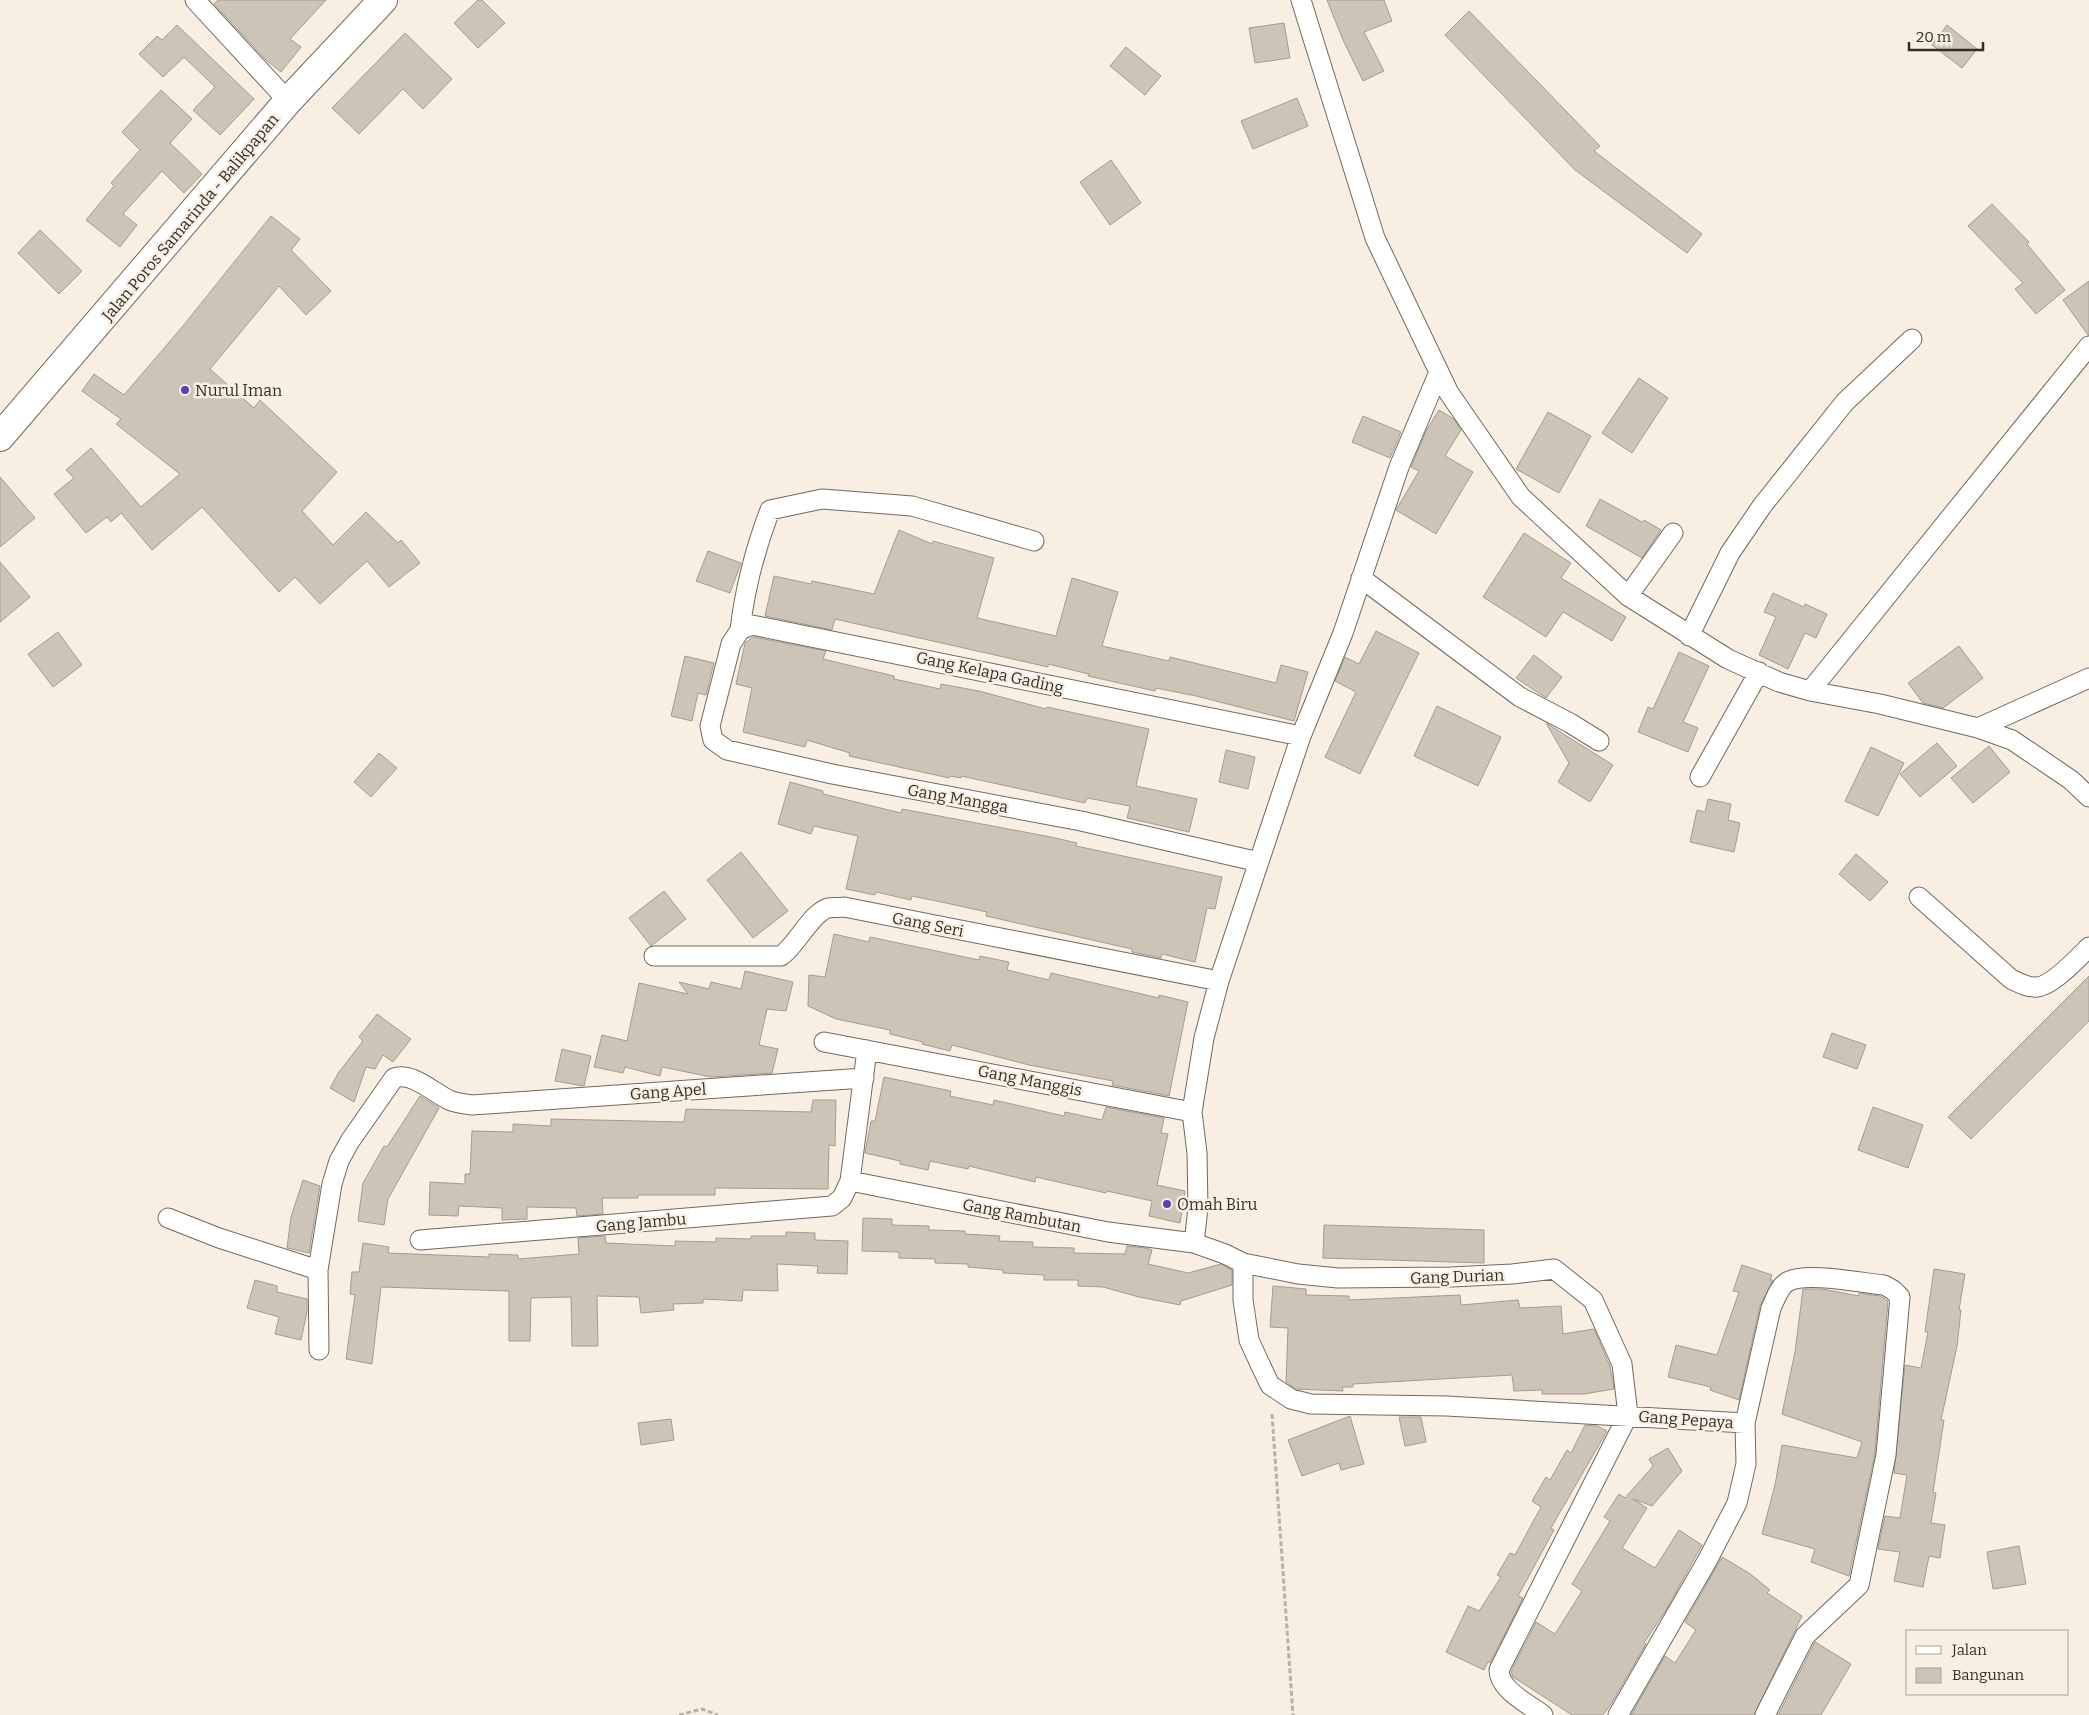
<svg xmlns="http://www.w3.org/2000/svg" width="2089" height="1715" font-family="Bitter,serif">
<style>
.building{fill:#cdc4b8;stroke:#a49c90}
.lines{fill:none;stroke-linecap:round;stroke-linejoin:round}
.minor-casing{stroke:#71695e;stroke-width:21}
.trunk-casing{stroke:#71695e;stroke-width:30}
.path{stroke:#b8b1a7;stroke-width:3;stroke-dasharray:5 2.5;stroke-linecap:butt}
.minor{stroke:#fff;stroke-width:19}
.trunk{stroke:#fff;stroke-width:28}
.poi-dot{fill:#5941b9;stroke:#f8efe2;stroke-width:2}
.labels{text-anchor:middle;stroke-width:5;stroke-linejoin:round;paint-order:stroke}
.street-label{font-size:16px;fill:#322f2a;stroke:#f8efe2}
.poi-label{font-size:16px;fill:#322f2a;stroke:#f8efe2;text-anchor:start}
</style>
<rect width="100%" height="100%" fill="#f8efe2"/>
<path class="building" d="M218,0H326L290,39L301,47L281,72L266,60L214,4Z
M478,0H482L505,23L478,48L454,23Z
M1327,0H1384L1392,21L1364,32L1384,71L1363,81L1343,40Z
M1469,11L1600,146L1594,151L1702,234L1687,253L1575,170L1445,35Z
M1284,23L1290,58L1255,63L1249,28Z
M177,25L254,99L220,135L193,110L215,87L184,57L163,77L139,54L157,36L162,40Z
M1947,25L1977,49L1962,68L1932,45Z
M405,33L452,79L423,109L403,89L359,134L332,108Z
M1126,47L1161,76L1145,95L1110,66Z
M161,90L192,119L170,143L202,174L184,193L162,171L123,214L137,225L120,247L86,220L114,186L111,183L140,150L122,132Z
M1297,98L1308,126L1253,149L1241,121Z
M1111,160L1141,203L1110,225L1080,182Z
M1992,204L2029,242L2027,244L2065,290L2036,314L2015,289L2023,283L1968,226Z
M271,216L300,239L291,250L331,291L306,315L279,286L210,369L254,408L260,400L337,472L302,511L333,545L366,512L398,543L401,540L420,563L389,587L367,561L320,604L295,577L279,592L202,507L152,550L121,513L111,522L107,517L86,533L54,494L74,478L66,470L91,448L141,507L180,474L116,424L121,419L82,391L94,374L124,395L183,326Z
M40,230L82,271L59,294L18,253Z
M2089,281V335H2088L2063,300Z
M1639,378L1668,398L1632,453L1602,433Z
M1439,410L1454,419L1461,430L1445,456L1473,472L1436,534L1396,510L1419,471L1411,467L1426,431Z
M1548,412L1591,436L1559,493L1516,469Z
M1363,416L1401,432L1390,458L1352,442Z
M0,477L35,518L0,547Z
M1600,499L1642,522L1644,520L1661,530L1642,558L1586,526Z
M899,530L932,544L933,541L994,558L977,618L1056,636L1072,578L1118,592L1102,646L1169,661L1170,657L1276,683L1281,665L1308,672L1294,721L1196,696L1156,688L1155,691L1088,676L1089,674L1048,664V667L835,619L832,630L765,616L774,576L811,584L812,581L874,594Z
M1524,533L1571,563L1561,578L1626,617L1612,641L1563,612L1546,637L1483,597Z
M708,551L741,563L730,593L696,581Z
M0,562L30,597L0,622Z
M1773,593L1804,607L1805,604L1827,614L1816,638L1805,633L1788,669L1759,655L1776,617L1764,612Z
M1376,631L1419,653L1360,774L1325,757L1356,692L1335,681L1345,657L1359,664Z
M58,632L82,665L53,687L28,654Z
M753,637L826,651L823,659L894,676V679L940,689L941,684L979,691L1046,709L1047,707L1149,729L1136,786L1197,799L1189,832L1127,818L1130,806L1087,798L1085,803L961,776V778L950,776L949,778L849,756L850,753L807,740L805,747L743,732L752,688L736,684L745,643Z
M1959,646L1983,678L1943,708L1923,703L1908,683Z
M1679,652L1709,666L1683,722L1698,728L1688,752L1638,732L1648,707L1653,709Z
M1534,655L1562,677L1546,698L1516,678Z
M685,656L714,663L706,695L698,693L692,721L671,716Z
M1437,706L1501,737L1478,786L1414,756Z
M1546,723L1613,765L1590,802L1558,782L1569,763Z
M1937,743L1957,766L1920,797L1900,774Z
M1989,746L2010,772L1973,803L1951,778Z
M1871,747L1904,763L1878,816L1845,801Z
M1226,750L1255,757L1248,789L1219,782Z
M379,753L397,768L371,797L354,782Z
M790,782L823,791V794L901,813L902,809L1051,837L1077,843L1076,846L1222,877L1215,909L1207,908L1195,962L1162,954L1161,958L1132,952V949L986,916L987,912L946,903L912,896L911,900L876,892L875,895L846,889L858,836L814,826L811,834L778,824Z
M1708,799L1731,804L1728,820L1740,823L1734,852L1690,842L1697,810L1705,812Z
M741,852L788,911L753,938L707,880Z
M1856,854L1888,882L1870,901L1839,874Z
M664,891L686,919L651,946L629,918Z
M834,934L869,942L870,937L979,960L980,956L1009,962L1007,970L1049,980L1051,973L1159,998V995L1188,1002L1169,1096L1112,1085L1113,1081L1029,1065L952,1045L950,1051L922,1044L923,1042L890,1034V1030L836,1019L808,1006L809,975L825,977Z
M745,971L793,982L786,1011L767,1009L759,1045L778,1049L772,1073L711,1077L662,1067L660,1076L625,1067L623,1073L594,1067L602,1035L627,1041L639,983L688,994L679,982L709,989L711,982L741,989Z
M2089,976V1021L1971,1139L1948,1117Z
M377,1014L411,1039L393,1062L383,1055L375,1069L366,1067L354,1102L330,1088L339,1072L363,1041L359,1037Z
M1832,1033L1866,1045L1857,1069L1823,1057Z
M562,1049L591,1056L584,1086L555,1081Z
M884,1077L951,1091L950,1096L993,1105L994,1100L1064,1116L1065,1112L1102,1120L1106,1107L1164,1118L1161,1133L1168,1134L1157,1185L1185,1191L1180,1223L1149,1216L1152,1201L1107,1191L1106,1193L1036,1177L1035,1182L969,1166L968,1169L930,1161L928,1170L900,1164V1161L865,1153L871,1121H875Z
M420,1096L439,1108L388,1199L384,1225L358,1221L363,1183L384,1146L387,1147Z
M813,1100H836L835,1146L829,1145L828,1189L715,1188V1195H638V1198H602L603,1214L577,1216L576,1208L527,1207V1219L502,1220V1208L459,1206L458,1216L429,1215L430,1182L465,1184V1174H470L472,1131L513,1132V1124L551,1126V1119L684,1122L686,1109L811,1112Z
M1873,1107L1923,1125L1908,1168L1858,1150Z
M303,1180L320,1186L309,1253L287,1248L291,1217Z
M863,1218L892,1219V1225L929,1226V1230L965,1231V1234L1000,1236L999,1241L1033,1242V1247L1074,1248V1253L1125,1254L1127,1246L1145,1248L1152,1250L1148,1264L1188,1273L1221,1264L1232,1270V1285L1181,1301L1180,1305L1139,1297L1103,1287L1078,1286V1280H1044V1275L1003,1273V1270L968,1267V1264L935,1263V1259L899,1258V1252L862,1251Z
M1324,1225L1484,1230V1263L1323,1258Z
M786,1232L815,1233V1240L848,1241L847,1274L817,1273L818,1266L777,1264L778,1291L743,1290L742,1301L703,1299V1303L673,1304L674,1310L641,1313L639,1297L597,1296L598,1346H572L571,1297L531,1298L530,1341H509V1291L381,1287L372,1364L346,1359L355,1295L350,1294L352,1272H359L363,1243L389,1247L388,1253L489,1257V1254L518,1255V1259L579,1254L578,1238L605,1236L606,1243L675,1246V1241L716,1242V1238L751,1239V1236H786Z
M1742,1265L1772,1275L1770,1280H1773L1760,1306L1739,1400L1710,1390L1711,1387L1668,1377L1676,1345L1717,1355L1739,1292L1733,1291Z
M1934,1269L1965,1274L1959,1310H1961L1957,1346L1941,1420H1944L1933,1492L1936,1493L1931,1523L1945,1525L1940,1558L1929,1556L1923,1587L1894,1581L1900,1552L1878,1549L1885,1516L1900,1518L1907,1475L1894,1473L1905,1365L1921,1368L1928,1332H1925Z
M255,1280L277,1286V1292L307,1299V1312L301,1340L275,1334L279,1317L247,1308Z
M1273,1286L1306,1289V1295L1349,1296V1300L1460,1295L1461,1305L1518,1300L1520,1308L1561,1306L1563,1334L1594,1329L1610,1366L1614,1389L1584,1394H1542V1390L1514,1391L1512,1375L1353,1384V1387H1342L1343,1391L1296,1389L1286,1382L1288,1328L1270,1327Z
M1803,1289H1822L1859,1296V1293L1880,1296L1888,1301L1875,1453L1849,1576L1811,1562L1815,1549L1762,1534L1775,1485L1782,1445L1857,1458L1862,1442L1782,1414L1795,1352Z
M1350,1416L1364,1464L1341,1470L1339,1463L1302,1476L1288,1440Z
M1399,1417H1421L1426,1442L1405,1446Z
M671,1419L674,1440L641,1445L638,1423Z
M1585,1425L1597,1426L1607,1431L1551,1528L1554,1530L1518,1596L1523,1598L1490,1663L1488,1662L1484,1670L1446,1652L1468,1606L1479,1611L1501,1577L1497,1575L1510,1553L1515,1555L1541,1507L1532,1501L1546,1477L1550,1480L1567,1450L1571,1453Z
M1668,1448L1682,1471L1652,1506L1633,1499L1647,1508L1622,1548L1655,1568L1679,1530L1702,1545L1666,1610L1644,1643L1646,1644L1611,1704L1603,1715H1572L1513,1677L1511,1672L1536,1622L1555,1634L1582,1591L1572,1584L1610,1521L1604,1517L1619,1494L1625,1498L1653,1466L1649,1459Z
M2019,1546L2026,1584L1993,1589L1987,1552Z
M1722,1557L1749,1573L1770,1590L1767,1593L1802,1616L1754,1715H1631L1665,1656L1675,1663L1696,1630L1685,1622Z
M1815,1642L1851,1664L1821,1715H1778Z"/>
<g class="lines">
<defs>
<path id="minor" d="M195,0L288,101
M1301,0L1375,238L1449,393L1521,497L1628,596L1728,659L1779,682L1810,691L1880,704L1978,728L2012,740L2071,780L2089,797
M1361,578L1520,697L1570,723L1599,741
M1628,596L1673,533
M740,630C745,588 755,549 770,510L822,499L912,506L1034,541
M1689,636L1730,553L1762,506L1845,402L1912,339
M1810,691L2089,346
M1978,728L2089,678
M1700,777L1759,672
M1259,862L1081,821L832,774L727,750L713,740L710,726L731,644L740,630L752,625L1301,736
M1919,897L2011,979C2019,983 2028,988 2037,987C2052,986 2078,958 2089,947
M654,956H781C797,945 811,913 828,908C833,907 839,908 844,907L1219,981
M824,1042L1192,1112
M850,1181L1108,1232L1194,1243L1225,1254L1243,1263L1298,1274L1338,1278L1451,1277L1512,1274L1554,1269L1593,1300L1622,1364L1628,1415
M168,1218L219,1238L318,1270
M420,1240L832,1206L842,1198L850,1181L867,1050
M1194,1243L1198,1208L1197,1153L1192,1112L1204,1038L1219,981L1301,736L1343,633L1399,467L1439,372
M1243,1263V1300L1249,1340L1259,1362L1270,1385L1291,1399L1311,1404L1447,1406L1745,1423
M319,1350L318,1270L332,1184L339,1161L350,1141L394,1078C411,1071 434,1093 449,1100C456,1103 464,1104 472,1105L864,1078
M1543,1715C1529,1704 1499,1690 1499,1670L1628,1415
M1618,1715L1707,1561L1737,1503L1746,1464L1745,1423L1771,1308C1775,1300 1779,1287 1787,1282C1805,1271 1862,1283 1884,1285L1893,1290L1900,1297L1886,1455L1859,1585L1805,1636L1765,1715"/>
<path id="trunk" d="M0,437L288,101L383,0"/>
</defs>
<use href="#minor" class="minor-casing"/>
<use href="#trunk" class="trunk-casing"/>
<path class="path" d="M1272,1414L1293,1715
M679,1715L702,1709L718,1715"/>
<use href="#minor" class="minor"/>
<use href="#trunk" class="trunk"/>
</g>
<g class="poi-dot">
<circle cx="185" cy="390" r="5"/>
<circle cx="1167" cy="1204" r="5"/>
</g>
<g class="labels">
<g class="street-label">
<text transform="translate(190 217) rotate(-50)" y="6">Jalan Poros Samarinda - Balikpapan</text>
<text transform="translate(990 672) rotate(12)" y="6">Gang Kelapa Gading</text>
<text transform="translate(958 798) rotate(10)" y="6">Gang Mangga</text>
<text transform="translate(928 924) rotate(11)" y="6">Gang Seri</text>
<text transform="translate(1030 1080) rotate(11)" y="6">Gang Manggis</text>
<text transform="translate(668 1091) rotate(-4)" y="6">Gang Apel</text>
<text transform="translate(1022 1215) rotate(11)" y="6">Gang Rambutan</text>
<text transform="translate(641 1222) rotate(-5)" y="6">Gang Jambu</text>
<text transform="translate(1457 1276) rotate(-2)" y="6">Gang Durian</text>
<text transform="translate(1686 1419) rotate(4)" y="6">Gang Pepaya</text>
</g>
<g class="poi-label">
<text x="195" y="396">Nurul Iman</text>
<text x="1177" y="1210">Omah Biru</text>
</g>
</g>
<rect x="1906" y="1630" width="162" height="65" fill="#f8efe2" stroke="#a9a298"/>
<rect x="1916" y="1646" width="25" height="8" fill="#ffffff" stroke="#a9a298"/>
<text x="1952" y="1655" font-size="15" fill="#322f2a">Jalan</text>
<rect x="1916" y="1668" width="25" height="15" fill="#cdc4b8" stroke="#a9a298"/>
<text x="1952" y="1680" font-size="15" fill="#322f2a">Bangunan</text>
<path d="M1909 42v8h74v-8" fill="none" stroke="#322f2a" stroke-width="2.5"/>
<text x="1916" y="42" font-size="15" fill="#322f2a" stroke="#f8efe2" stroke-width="4" paint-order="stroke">20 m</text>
</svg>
